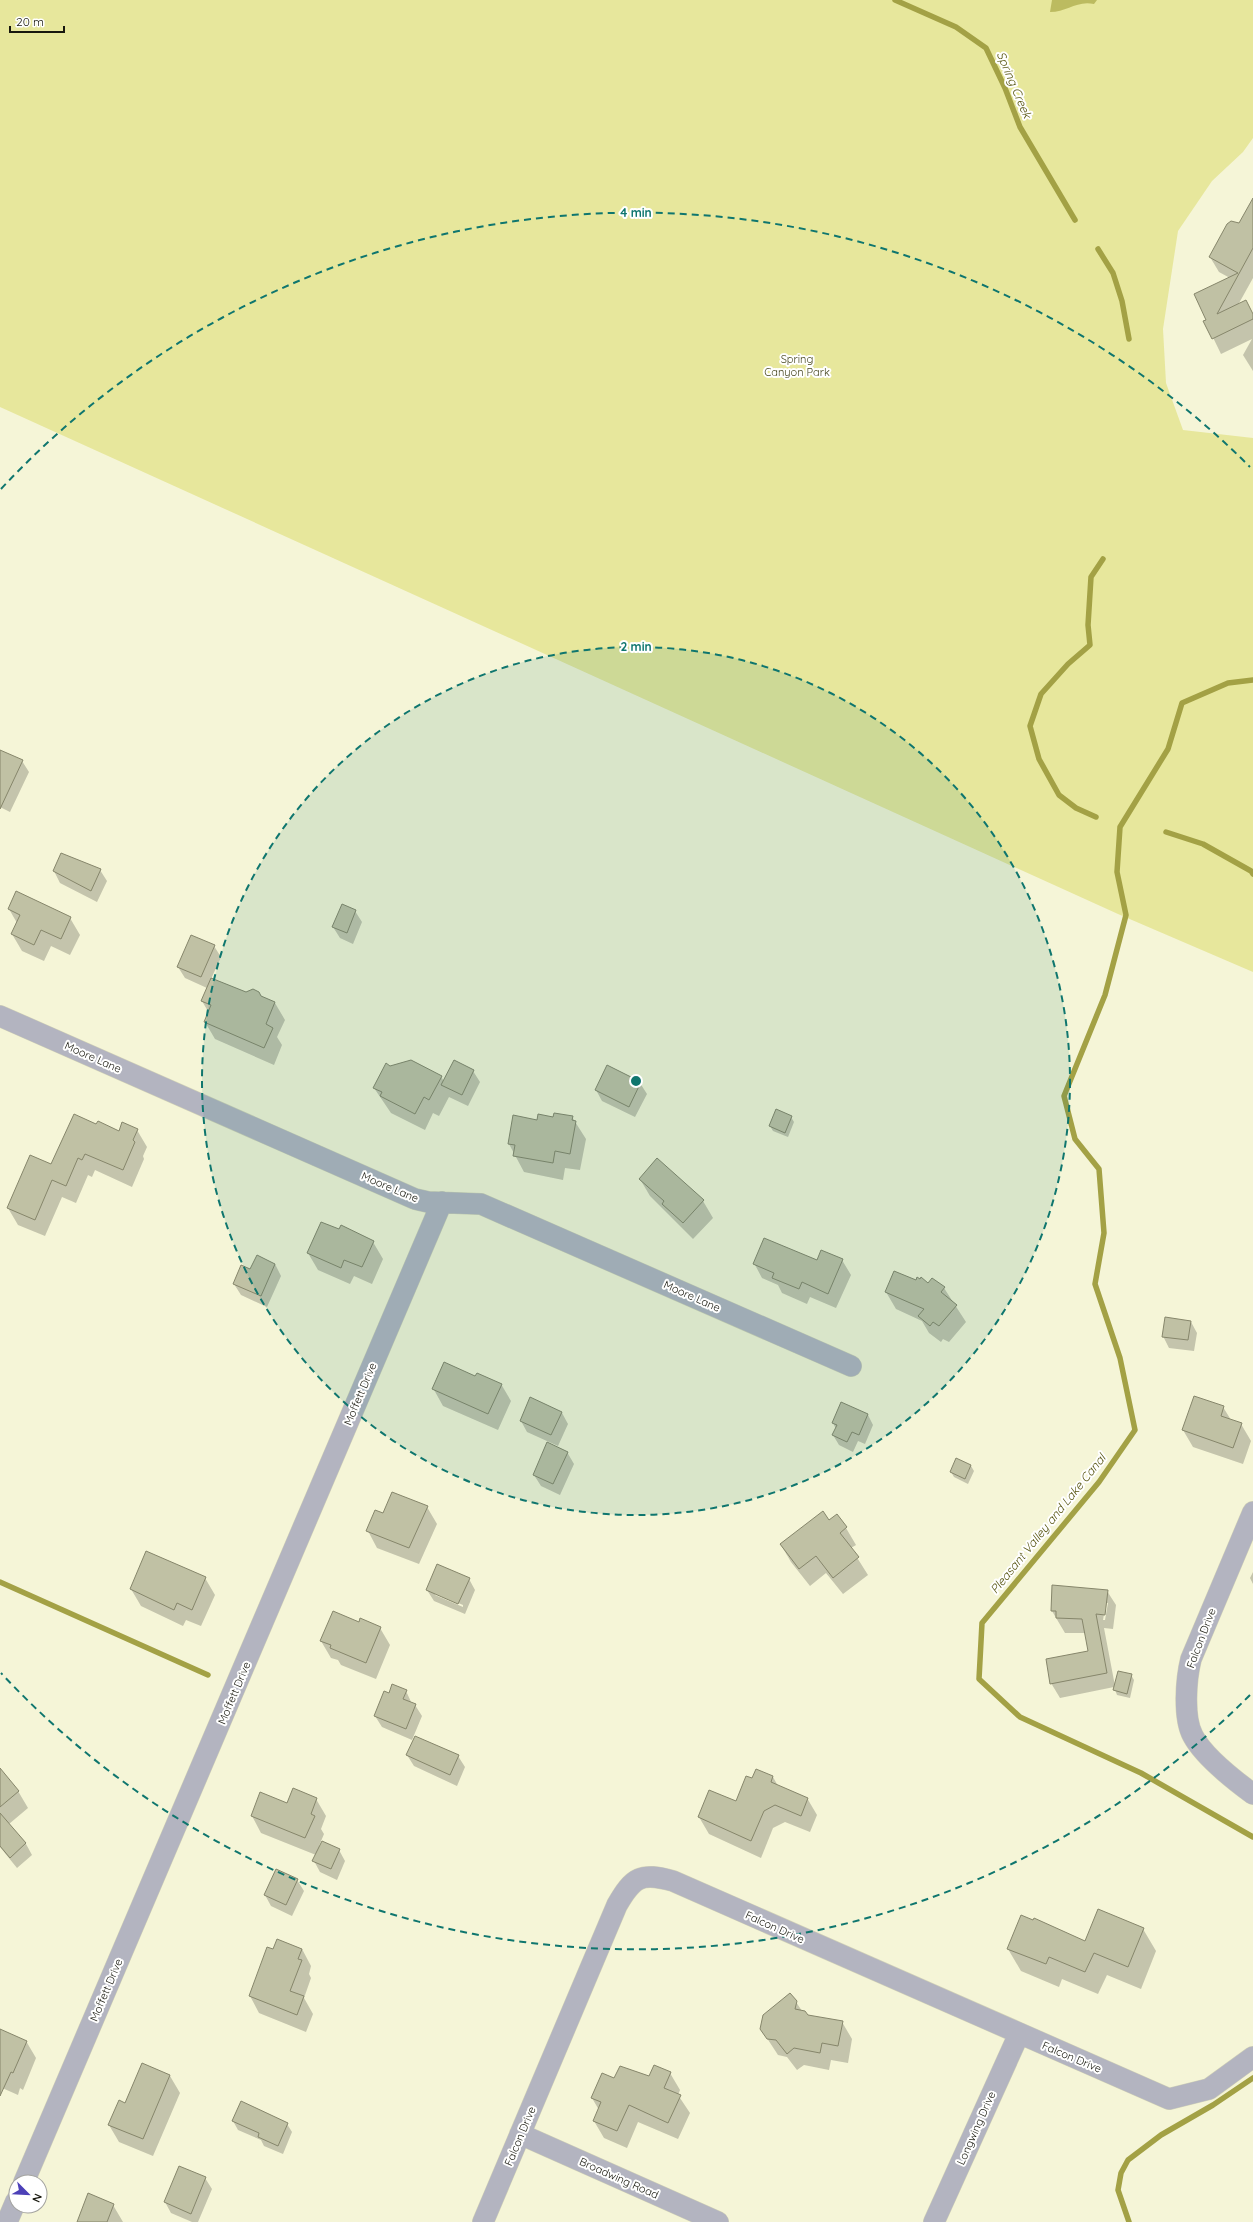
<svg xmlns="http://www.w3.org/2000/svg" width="1253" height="2222" font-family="Quicksand,sans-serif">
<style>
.green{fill:#e7e79c}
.forest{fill:#bcbb60}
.shadow{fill:#0003;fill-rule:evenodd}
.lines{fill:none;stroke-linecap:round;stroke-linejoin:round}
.stream{stroke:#a3a145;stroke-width:5.5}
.building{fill:#c0c1a4;stroke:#86866b}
.minor-casing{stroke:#d2d2b7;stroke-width:22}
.minor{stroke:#b3b4c0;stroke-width:21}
.ring{fill:none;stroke:#0f766e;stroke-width:2;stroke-dasharray:7 5}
.labels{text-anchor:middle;stroke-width:4;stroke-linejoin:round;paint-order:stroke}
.park-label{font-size:11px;fill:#46461f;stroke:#fff}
.street-label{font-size:11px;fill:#18180e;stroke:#fff}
.water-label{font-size:12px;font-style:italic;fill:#56540f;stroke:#fff}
.centre{fill:#0f766e;stroke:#fff;stroke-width:2}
.ring-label{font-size:12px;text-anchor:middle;font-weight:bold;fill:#0f766e;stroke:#fff;stroke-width:4;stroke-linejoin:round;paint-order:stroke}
</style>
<rect width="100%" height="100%" fill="#f5f5d7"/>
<path class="green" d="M0,0H1253V138L1243,152L1212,181L1178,231L1163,329L1166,383L1183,430L1253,438V972L1118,914L0,407Z"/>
<path class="forest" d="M1052,0H1097L1094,4C1077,0 1067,12 1050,12Z"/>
<path class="shadow" d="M1253,200V278L1238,305L1253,314V371L1243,355L1252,339L1221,354L1205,321L1208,320L1230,278L1219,272L1210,257L1239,224Z
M0,751L22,761L29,772L10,812L0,807Z
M100,870L107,881L97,902L60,883L54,871Z
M9,909L70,918L80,935L70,955L51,946L44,961L22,951L12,934L17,923Z
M355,911L362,922L353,944L340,938L333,927Z
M214,946L221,957L211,979L275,1003L285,1020L277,1037L282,1045L274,1065L215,1039L205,1022L209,1013L202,1001L207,988L185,978L178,967Z
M390,1067L441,1076L444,1082L473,1071L480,1082L468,1106L449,1097L439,1116L433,1113L425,1130L391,1113L374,1088Z
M640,1083L647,1094L635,1117L602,1101L596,1090Z
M572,1117L586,1139L580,1170L565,1168L563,1180L524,1172L509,1144L538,1121Z
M791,1117L794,1122L788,1137L773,1131L770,1126Z
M97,1126L119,1132L137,1130L147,1147L143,1156L144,1159L132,1187L95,1170L92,1177L88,1175L76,1203L62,1197L45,1236L18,1225L8,1208Z
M640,1179L703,1201L713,1218L693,1239L650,1196Z
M373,1242L383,1259L372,1284L354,1276L350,1284L318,1270L308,1253Z
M842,1260L851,1275L836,1308L810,1297L807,1304L782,1293L778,1285L762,1278L754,1263Z
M275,1264L281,1276L267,1307L241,1295L234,1284Z
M917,1282L944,1288L966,1322L949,1342L943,1339L941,1342L929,1333L922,1321L896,1309L886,1292Z
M1191,1322L1197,1333L1194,1351L1169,1348L1163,1336Z
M476,1377L501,1384L511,1401L498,1430L443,1406L433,1388Z
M1223,1407L1231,1420L1241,1424L1251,1441L1243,1464L1193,1447L1183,1430Z
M562,1413L568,1424L558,1446L527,1432L521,1421Z
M868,1415L873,1425L865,1444L858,1441L853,1452L839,1445L833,1435L836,1429L833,1423Z
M567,1452L574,1464L560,1495L541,1486L534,1475Z
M957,1459L971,1466L974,1471L968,1484L954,1477L951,1472Z
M427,1507L437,1524L419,1564L377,1548L368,1531L383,1515Z
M829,1521L846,1528L856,1545L851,1548L868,1575L843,1594L826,1573L810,1586L791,1562L781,1545Z
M1253,1572V1584L1250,1578Z
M205,1578L215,1595L201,1626L186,1620L183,1626L141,1606L131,1589Z
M469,1579L475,1590L465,1614L434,1601L427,1590ZM435,1593L463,1605V1607L435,1595Z
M1053,1586L1107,1591L1116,1605L1113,1629L1104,1628L1115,1686L1131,1675L1134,1680L1130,1698L1117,1695L1114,1687L1060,1698L1051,1683L1089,1652L1086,1633H1065L1052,1611ZM1106,1603H1108L1105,1620H1103Z
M359,1623L380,1628L390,1645L376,1679L341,1665L338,1660L331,1658L321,1641Z
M406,1691L412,1704L415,1705L422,1716L412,1740L382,1727L375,1716L389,1694Z
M407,1755L458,1756L465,1767L457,1786L414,1766Z
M0,1770L18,1791L28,1808L9,1824L26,1844L32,1855L17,1868L0,1847Z
M773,1777L778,1786L807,1798L817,1815L810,1832L785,1822L773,1828L761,1858L709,1834L699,1817L736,1802L753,1780Z
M316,1799L326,1816L321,1829L324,1834L319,1846L339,1850L345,1861L337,1880L320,1872L314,1861L316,1855L261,1833L252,1816L288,1805Z
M297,1880L304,1891L292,1916L271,1906L265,1895Z
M1143,1929L1156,1951L1141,1989L1107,1975L1098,1994L1062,1979L1059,1987L1021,1971L1008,1949L1085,1943Z
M302,1949L311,1966L309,1974L311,1978L304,1998L313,2014L306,2032L259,2013L250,1996L274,1951Z
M796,2002L802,2011L808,2016L842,2022L852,2039L848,2063L831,2060L829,2070L804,2065L797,2070L787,2057L778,2055L761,2029Z
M0,2035L26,2041L36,2058L23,2090L20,2088L18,2095L0,2087Z
M143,2064L170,2076L180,2093L153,2156L119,2142L109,2125L126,2104Z
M670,2073L680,2090L678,2095L690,2113L678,2139L638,2122L627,2148L604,2138L594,2121L599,2110L592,2098L615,2079L650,2078Z
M233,2121L287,2124L292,2132L283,2154L264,2146L261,2140L238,2130Z
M205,2178L212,2189L198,2222H192L171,2213L165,2202Z
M113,2205L123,2222H78Z"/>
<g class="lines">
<path class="stream" d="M895,0L956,27L986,48L1005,88L1020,127L1075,220
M1098,249L1113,273L1122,301L1129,339
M1253,680L1228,683L1182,703L1168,749L1120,827L1117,872L1126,915L1105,995L1064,1096L1075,1139L1099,1169L1104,1233L1095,1284L1120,1358L1135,1430L1099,1482L982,1623L979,1679L1020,1717L1141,1773L1253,1837
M1096,817L1076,808L1059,795L1039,759L1030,726L1041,694L1068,664L1090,645L1088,625L1091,577L1103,559
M1166,832L1203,844L1251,871L1253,874
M0,1582L208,1675
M1129,2222L1118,2190L1121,2173L1128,2160L1161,2135L1213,2105L1253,2078"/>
</g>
<path class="building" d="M1253,198V248L1217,314L1246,300L1253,314V319L1212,339L1203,321L1206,320L1194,294L1238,273L1209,257L1227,224L1231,221L1239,223Z
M0,750L23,760L0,809Z
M61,853L101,869L91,891L53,871Z
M16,891L71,917L61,939L41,930L34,945L11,934L20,915L8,909Z
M342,904L356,910L347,933L332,927Z
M191,935L215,945L201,977L177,967Z
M211,978L246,992L253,989L259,992L261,996L275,1002L266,1024L273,1028L264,1048L204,1022L211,1005L201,1001Z
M411,1060L442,1076L429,1100L424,1097L415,1114L380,1096L382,1092L373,1088L386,1063L390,1066Z
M454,1060L474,1070L462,1095L441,1085Z
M607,1065L641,1082L629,1107L595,1090Z
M776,1109L792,1116L785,1133L769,1126Z
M554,1113L573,1116L572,1120L576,1121L570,1154L555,1151L553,1163L513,1156L515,1145L508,1144L513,1115L537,1120L538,1114L553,1117Z
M74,1114L96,1124L98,1121L119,1131L122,1122L138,1129L133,1140L135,1142L123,1170L85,1154L82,1160L78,1158L66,1186L52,1180L35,1220L7,1208L30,1155L51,1164Z
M657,1158L704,1200L683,1223L662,1204L664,1201L639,1179Z
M321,1222L339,1229L341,1225L374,1241L362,1267L344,1260L341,1268L307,1253Z
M764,1238L817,1260L821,1250L843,1259L828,1294L802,1282L799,1289L772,1278L774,1273L753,1264Z
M257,1255L275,1264L261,1296L233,1284L241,1265L250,1269Z
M894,1271L916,1280L917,1277L920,1279L921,1277L928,1283L932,1278L945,1287L941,1292L957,1305L939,1326L933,1322L930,1326L918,1316L924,1309L885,1292Z
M1165,1317L1191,1321L1188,1340L1162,1337Z
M444,1362L475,1376L477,1373L502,1384L488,1414L432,1389Z
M1194,1396L1224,1406L1221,1416L1242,1423L1233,1448L1182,1430Z
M530,1397L562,1412L551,1435L520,1421Z
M841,1402L868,1414L859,1435L852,1432L847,1442L832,1435L837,1425L832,1423Z
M547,1442L568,1452L553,1484L533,1475Z
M956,1458L971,1465L965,1479L950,1472Z
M392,1492L428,1506L409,1548L366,1531L375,1510L383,1513Z
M823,1511L829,1520L837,1514L847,1527L840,1533L859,1557L833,1578L816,1556L799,1569L780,1544Z
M146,1551L206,1577L192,1610L177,1603L174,1610L130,1589Z
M437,1564L470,1578L458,1604L426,1590Z
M1052,1585L1108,1590L1105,1615L1096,1614L1107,1673L1050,1684L1046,1659L1088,1651L1082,1619L1056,1618V1611H1051Z
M333,1611L359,1622L360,1618L381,1627L366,1663L330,1648L331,1645L320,1641Z
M1118,1671L1132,1674L1127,1694L1113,1690Z
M392,1684L407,1690L403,1699L416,1704L406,1729L374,1716L384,1691L389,1693Z
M415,1736L459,1755L450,1775L406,1755Z
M0,1768L19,1791L0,1807Z
M756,1769L773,1776L771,1782L808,1798L801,1816L775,1805L764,1811L751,1841L698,1817L709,1790L736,1801L746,1776L752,1778Z
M293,1788L317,1798L311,1814L315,1816L305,1838L251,1816L260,1792L287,1803Z
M0,1813L26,1843L10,1858L0,1846Z
M322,1841L340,1849L331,1869L312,1861Z
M276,1869L298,1879L286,1905L264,1895Z
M1098,1909L1144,1928L1128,1967L1094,1953L1085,1972L1049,1957L1046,1964L1007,1949L1021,1915L1033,1920L1034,1918L1085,1941Z
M277,1939L302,1949L298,1959L302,1960L290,1991L304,1996L297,2015L249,1996L267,1947L273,1949Z
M790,1993L797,2001L795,2009L805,2011L808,2015L843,2021L838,2046L822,2043L820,2053L794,2048L787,2054L776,2040L767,2039L760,2029L763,2015Z
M0,2029L27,2041L13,2073L11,2072L0,2096Z
M142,2063L170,2075L143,2139L108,2125L119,2100L125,2103Z
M654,2065L671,2072L664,2088L681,2095L668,2123L629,2105L617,2131L593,2121L601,2102L591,2098L602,2073L614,2078L620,2066L649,2076Z
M241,2101L288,2123L278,2146L258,2137L259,2133L232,2121Z
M179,2166L206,2177L191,2214L164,2202Z
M88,2193L114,2204L107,2222H77Z"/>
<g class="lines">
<defs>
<path id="minor" d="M0,1016L415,1199L428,1202L481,1204L851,1366
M1253,1512L1191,1659C1186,1679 1183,1718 1193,1736C1204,1757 1234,1780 1253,1794
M520,2134L718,2222
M24,2182L442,1202
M7,2222L16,2201
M483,2222L617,1905C633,1877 641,1872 673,1881L1169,2099L1209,2089L1253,2057
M934,2222L1019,2034"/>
</defs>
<use href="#minor" class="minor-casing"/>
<use href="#minor" class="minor"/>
</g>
<circle cx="636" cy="1081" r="434" fill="#0f766e" fill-opacity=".12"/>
<g class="ring">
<circle cx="636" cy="1081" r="434"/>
<path d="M1250 1695A868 868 0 0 1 1 1673M1 489A868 868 0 0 1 1250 467"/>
</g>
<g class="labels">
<g class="park-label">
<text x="797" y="363">Spring<tspan x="797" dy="13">Canyon Park</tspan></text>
</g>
<g class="street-label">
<text transform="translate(93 1057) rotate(24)" y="4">Moore Lane</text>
<text transform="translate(390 1187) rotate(23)" y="4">Moore Lane</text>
<text transform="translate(692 1296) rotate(24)" y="4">Moore Lane</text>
<text transform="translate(360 1394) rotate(-67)" y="4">Moffett Drive</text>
<text transform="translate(1201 1638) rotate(-69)" y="4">Falcon Drive</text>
<text transform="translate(234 1693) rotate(-67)" y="4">Moffett Drive</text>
<text transform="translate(775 1927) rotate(24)" y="4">Falcon Drive</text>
<text transform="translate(106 1990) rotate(-67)" y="4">Moffett Drive</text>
<text transform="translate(1072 2057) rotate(23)" y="4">Falcon Drive</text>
<text transform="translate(976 2128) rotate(-66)" y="4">Longwing Drive</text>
<text transform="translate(520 2136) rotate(-67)" y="4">Falcon Drive</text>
<text transform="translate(619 2178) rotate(24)" y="4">Broadwing Road</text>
</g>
<g class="water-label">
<text transform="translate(1014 85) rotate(67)" y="4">Spring Creek</text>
<text transform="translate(1048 1524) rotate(-51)" y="4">Pleasant Valley and Lake Canal</text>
</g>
</g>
<circle cx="636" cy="1081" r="6" class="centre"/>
<g class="ring-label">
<text x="636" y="217">4 min</text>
<text x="636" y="651">2 min</text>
</g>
<g transform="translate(28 2194) rotate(114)"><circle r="19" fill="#ffffff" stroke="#a3a39f"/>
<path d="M0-3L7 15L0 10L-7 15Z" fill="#4d41b8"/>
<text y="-6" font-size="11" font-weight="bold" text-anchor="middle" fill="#18180e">N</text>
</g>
<path d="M10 26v6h54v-6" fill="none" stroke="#18180e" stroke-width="2"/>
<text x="16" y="26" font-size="12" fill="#18180e" stroke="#ffffff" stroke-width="3" paint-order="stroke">20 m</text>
</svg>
